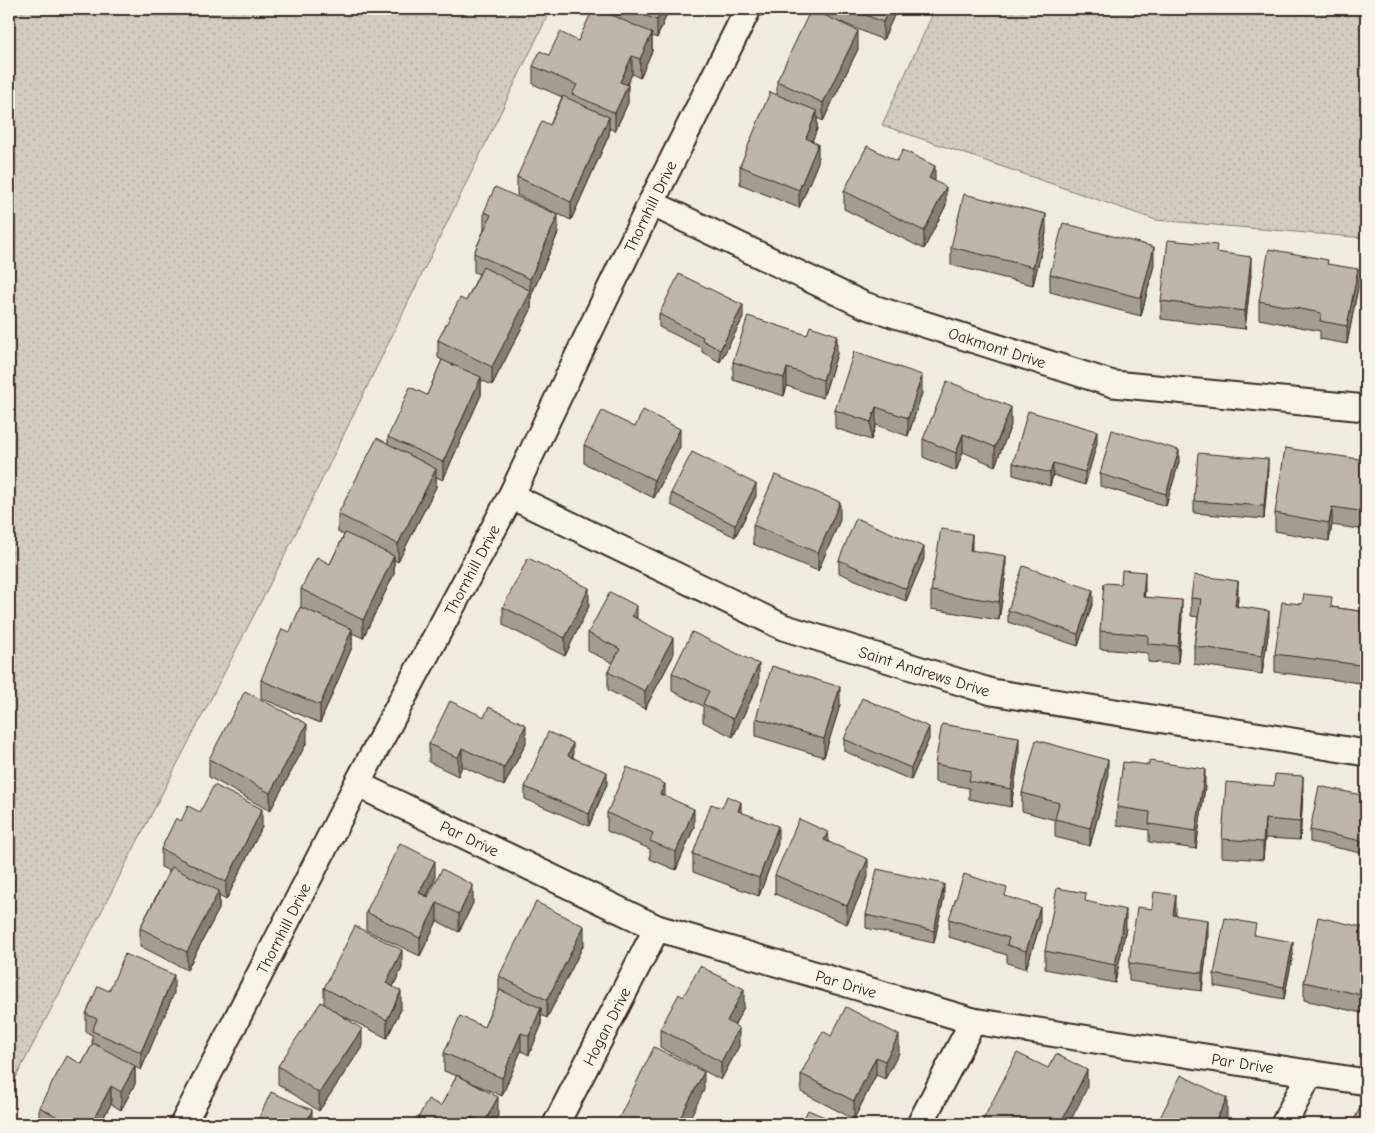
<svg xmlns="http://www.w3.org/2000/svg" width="1375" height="1133" font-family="'Comic Neue',sans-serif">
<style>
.grass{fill:url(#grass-dots);stroke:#867a6f}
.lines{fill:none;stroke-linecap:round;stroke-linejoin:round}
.minor-casing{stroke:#3b2a1e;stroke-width:29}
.minor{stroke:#f7f3e8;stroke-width:25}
.wall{fill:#a39c92;stroke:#3b2a1e}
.shaded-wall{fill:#847f77;stroke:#3b2a1e}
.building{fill:#bdb5aa;stroke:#3b2a1e}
.labels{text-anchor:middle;stroke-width:4;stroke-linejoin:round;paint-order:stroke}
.street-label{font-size:16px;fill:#3b2a1e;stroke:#f7f3e8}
</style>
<defs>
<pattern id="grass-dots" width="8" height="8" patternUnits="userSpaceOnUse" patternTransform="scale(1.25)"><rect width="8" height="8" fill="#d1cbc0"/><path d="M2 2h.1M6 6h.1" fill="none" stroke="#b4aea5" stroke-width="1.8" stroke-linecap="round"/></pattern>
</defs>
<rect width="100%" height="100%" fill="#efebe0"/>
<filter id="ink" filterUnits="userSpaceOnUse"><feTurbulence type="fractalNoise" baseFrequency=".02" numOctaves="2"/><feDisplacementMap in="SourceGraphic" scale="10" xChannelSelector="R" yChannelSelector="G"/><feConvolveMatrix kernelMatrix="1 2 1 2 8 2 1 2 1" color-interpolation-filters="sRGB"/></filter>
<g filter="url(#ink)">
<path class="grass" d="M9,9H551L290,545L9,1091Z
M935,9H1366V238L1156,220L882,125Z"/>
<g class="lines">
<defs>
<g id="minor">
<path id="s1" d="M651,203L864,305L1113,384L1366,408"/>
<path id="s2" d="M511,496L783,627L992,692L1366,753"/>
<path id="s3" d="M357,784L657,928L973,1021L1366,1082"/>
<path id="s4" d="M183,1124L357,784L511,496L651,203L748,9"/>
<path id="s5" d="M556,1124L657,928"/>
<path d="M920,1124L973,1021"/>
<path d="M1284,1124L1310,1073"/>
</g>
</defs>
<use href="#minor" class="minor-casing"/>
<use href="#minor" class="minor"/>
</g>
<path class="wall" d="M606,9H669L657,38L652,36V51L640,78L632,74L627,85L628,103L615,131L609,128V135L571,220L517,195V177L550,125L562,97L533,84V66L549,55L578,41L606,13Z
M821,9H897L883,40L841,22L858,49L823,121L817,118V129L812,141L818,162L799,208L740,184V166L777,94V81L821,13Z
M897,161L935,181L946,205L924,249L844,209V191Z
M484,212L558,233L531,296V310L492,385L481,380V395L443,480L436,477V487L398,562L394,560V574L363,638L352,633V647L320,723L261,698V680L290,632L301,607V589L330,564L344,535L338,532V514L388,444V437L427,395L442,360L438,358V340L466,301L479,274L474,272V253L484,230Z
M1046,233L1033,285L951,265V247Z
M1217,252L1251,275L1245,329L1161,319V301Z
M1328,264L1358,287L1347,344L1320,339V331L1259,319V301Z
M1154,265L1141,316L1050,292V274Z
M659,314L743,318L720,362L702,352V348L659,327Z
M837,354L823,398L787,386L784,396L733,380V362Z
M922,393L908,436L876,425L871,440L835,428V410Z
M1011,425L995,466L963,452L956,471L923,457V439Z
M1097,443L1085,485L1053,475L1050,486L1013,475V463Z
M584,445L680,447L654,498L584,463Z
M1366,460V530L1332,525L1329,541L1275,531V513Z
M1179,462L1166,506L1100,486V474Z
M1268,471L1264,519L1194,513V501Z
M671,493L756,496L735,537L671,505Z
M840,520L818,571L753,544V525Z
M924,559L906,601L839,573V560Z
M1006,574L999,620L931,609V591Z
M1145,590L1144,597L1182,618L1178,664L1148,662V653L1100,649V631Z
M1191,598L1238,599L1237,606L1269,629L1262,674L1194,664V646L1198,617L1191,616Z
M1093,602L1078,646L1008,622V610Z
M589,606L565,656L503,625V607Z
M1332,607L1366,612L1360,683L1275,672V654Z
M637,619L673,656L645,709L608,690V672L613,663L588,651V633Z
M672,673L759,683L733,737L703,722V706L672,691Z
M840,705L824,757L756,736V718Z
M844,739H929L911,780L844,751Z
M307,742L270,811L209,777V759Z
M526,743L504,786L462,766L458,776L429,762V744Z
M573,755V757L607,784L589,826L525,799V787Z
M1019,755L1011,807L969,799V788L935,782V764Z
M1108,778L1090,846L1055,837V820L1022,811V793Z
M1205,787L1196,849L1149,842V830L1117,825V807Z
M1303,794L1300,840L1265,838L1263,860L1222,857V839Z
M665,796L694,827L676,870L650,859V849L607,831V813Z
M1366,796V854L1310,842V830Z
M722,808L741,812L778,844L759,896L693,872V854Z
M200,812L262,827L226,900L219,896V909L187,970L140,946V928L169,871L161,867V849L181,821Z
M828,841L868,877L847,924L775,894V875Z
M435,879L427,896L473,903L459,932L437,921L420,956L366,930V912Z
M944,897L934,943L866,928V915Z
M1007,897L1040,925L1026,969L1007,963V955L949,937V919Z
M1086,902L1126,928L1115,983L1045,969V951Z
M1175,915L1208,938L1202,991L1129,981V963Z
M1366,928V1014L1304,1000V982Z
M584,944L547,1018L541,1015V1026L529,1055L521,1051L502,1096L470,1082L498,1115L494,1124H415L441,1106L457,1076L444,1071V1053L484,1027L499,994V976Z
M1293,954L1284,999L1214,986V974Z
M402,968L393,986L401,1009L387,1038L341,1015L362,1047L319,1111L278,1084V1066L324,1004V988Z
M109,991L174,993L141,1070L135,1067V1084L121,1110L111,1104L100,1124H39V1107L82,1064L92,1045V1035L86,1032V1014Z
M683,997L744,1007L734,1025L739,1046L721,1080L660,1047V1029Z
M831,1036L899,1053L885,1079L876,1075L854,1119L801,1092V1074Z"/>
<path class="shaded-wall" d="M662,9H669L657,38V20Z
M889,9H897L883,40V22Z
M858,31V49L823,121V103Z
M652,33V51L640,78V59Z
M632,56V74L620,100V82Z
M628,85V103L615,131V113Z
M817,111V129L806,156V138Z
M609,117V135L571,220V202Z
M818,144V162L799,208V190Z
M935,166V184L929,178Z
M946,187V205L924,249V231Z
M1046,214V233L1033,285V267Z
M558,215V233L531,296V310L492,385V367L530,292V279Z
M1154,247V265L1141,316V298Z
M1251,257V275L1245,329V311Z
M1358,269V287L1347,344V326Z
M743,305V318L720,362V350Z
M837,335V354L823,398V380Z
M787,368V386L784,396V378Z
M922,375V393L908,436V418Z
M481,377V395L443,480V462Z
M876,407V425L871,440V422Z
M1011,407V425L995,466V447Z
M680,429V447L654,498V480Z
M1097,431V443L1085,485V472Z
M963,434V452L956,471V453Z
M1179,450V462L1166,506V494Z
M1268,459V471L1264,519V506Z
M1053,463V475L1050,486V473Z
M436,469V487L398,562V544Z
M756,484V496L735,537V525Z
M840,502V520L818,571V553Z
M1332,507V525L1329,541V523Z
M972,534V552L970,550Z
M924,547V559L906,601V589Z
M394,556V574L363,638V620Z
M1006,556V574L999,620V602Z
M1145,572V590L1143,615V597Z
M1238,581V599L1235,624V606Z
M589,588V606L565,656V638Z
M1093,590V602L1078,646V634Z
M1182,600V618L1178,664V646Z
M637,606V624L632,616Z
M1269,611V629L1262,674V656Z
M1366,615V633L1360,683V665Z
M352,629V647L320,723V705Z
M673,638V656L645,709V691Z
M759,664V683L733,737V719Z
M840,687V705L824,757V739Z
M307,724V742L270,811V793Z
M526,725V743L504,786V768Z
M929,727V739L911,780V768Z
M1019,737V755L1011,807V789Z
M573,743V755L568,768V756Z
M462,748V766L458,776V758Z
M1108,760V778L1090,846V828Z
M1205,769V787L1196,849V831Z
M607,772V784L589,826V814Z
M1303,776V794L1300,840V822Z
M665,784V802L660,794Z
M741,802V820L738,811Z
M262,809V827L226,900V882Z
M694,809V827L676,870V852Z
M1265,819V838L1263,860V842Z
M778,826V844L759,896V878Z
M828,832V850L824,840Z
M868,859V877L847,924V906Z
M435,861V879L419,911V893Z
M944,884V897L934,943V931Z
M473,885V903L459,932V914Z
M219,891V909L187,970V952Z
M1176,895V913L1173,933V915Z
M437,903V921L420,956V938Z
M1040,907V925L1026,969V951Z
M1126,910V928L1115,983V965Z
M1208,920V938L1202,991V973Z
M584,926V944L547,1018V1000Z
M1293,942V954L1284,999V987Z
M402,950V968L386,1001V983Z
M174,975V993L141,1070V1052Z
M744,989V1007L727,1039V1021Z
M401,991V1009L387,1038V1020Z
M541,1008V1026L529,1055V1036Z
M739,1028V1046L721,1080V1062Z
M362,1029V1047L319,1111V1093Z
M521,1033V1051L502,1096V1078Z
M899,1035V1053L885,1079V1061Z
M876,1057V1075L854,1119V1101Z
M135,1066V1084L121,1110V1092Z
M1087,1070V1088L1069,1124H1060Z
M704,1072V1090L687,1124H677Z
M111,1086V1104L100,1124H91Z
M498,1097V1115L494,1124H484Z
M1227,1098V1116L1223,1124H1214Z
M312,1110V1122L311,1124H306Z
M472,1117V1124H468Z"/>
<path class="building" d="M593,9H598L652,33L640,59L632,56L620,82L628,85L615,113L572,94L577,85L533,66L540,51L549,55L560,32L578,41Z
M628,9H662L657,20Z
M811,9L858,31L823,103L777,81Z
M851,9H889L883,22Z
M770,92L817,111L806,138L818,144L799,190L740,166Z
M563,96L609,117L571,202L517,177L542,121L550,125Z
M867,146L897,161L903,150L935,166L929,178L946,187L924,231L844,191Z
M495,187L558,215L530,279L474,253L491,215L484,212Z
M964,194L1046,214L1033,267L951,247Z
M1063,223L1154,247L1141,298L1050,274Z
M1168,240L1217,245L1216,252L1251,257L1245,311L1161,301Z
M1269,249L1328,260L1327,264L1358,269L1347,326L1320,321L1321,313L1259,301Z
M483,267L531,291L492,367L438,340L460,298L466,301Z
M679,274L743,305L720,350L702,340L703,337L659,314Z
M748,316L807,335L810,326L837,335L823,380L787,368L784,378L733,362Z
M854,352L922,375L908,418L876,407L871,422L835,410Z
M442,360L481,377L443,462L388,437L410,387L427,395Z
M947,381L1011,407L995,447L963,434L956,453L923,439Z
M643,410L680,429L654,480L584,445L602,411L635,427Z
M1028,411L1097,431L1085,472L1053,463L1050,473L1013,463Z
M1112,430L1179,450L1166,494L1100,474Z
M377,438L436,469L398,544L338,514Z
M1285,448L1366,460V512L1332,507L1329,523L1275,513Z
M692,452L756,484L735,525L671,493Z
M1198,453L1268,459L1264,506L1194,501Z
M775,475L840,502L818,553L753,525Z
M856,518L924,547L906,589L839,560Z
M941,529L972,534L970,550L1006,556L999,602L931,591Z
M345,533L394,556L363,620L301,589L317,557L330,564Z
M528,558L589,588L565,638L503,607Z
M1023,566L1093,590L1078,634L1008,610Z
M1122,570L1145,572L1143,597L1182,600L1178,646L1148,644V635L1100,631L1104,583L1121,584Z
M1194,575L1238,581L1235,606L1269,611L1262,656L1194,646L1201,599L1191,598Z
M610,592L637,606L632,616L673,638L645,691L608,672L620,649L588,633Z
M1304,594L1332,597L1331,607L1366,612L1360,665L1275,654L1282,602L1302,604Z
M300,607L352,629L320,705L261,680L282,629L290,632Z
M692,632L759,664L733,719L703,704L709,691L672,673Z
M772,666L840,687L824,739L756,718Z
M245,691L307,724L270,793L209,759Z
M862,698L929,727L911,768L844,739Z
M450,701L484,717L489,707L526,725L504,768L462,748L458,758L429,744Z
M942,724L1019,737L1011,789L969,781L971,771L935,764Z
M548,732L573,743L568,756L607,772L589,814L525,787Z
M1036,740L1108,760L1090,828L1055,819L1059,803L1022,793Z
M1149,761L1205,769L1196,831L1149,824L1150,812L1117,807L1123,762L1149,765Z
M627,767L665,784L660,794L694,809L676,852L650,841L653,833L607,813Z
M1275,774L1303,776L1300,822L1265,819L1263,842L1222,839L1226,782L1274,786Z
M214,785L262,809L226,882L161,849L176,818L181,821L188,806L200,812Z
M1319,786L1366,796V842L1310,830Z
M727,796L741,802L738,811L778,826L759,878L693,854L711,804L722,808Z
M799,819L828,832L824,840L868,859L847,906L775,875Z
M400,843L435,861L419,893L428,897L442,869L473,885L459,914L437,903L420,938L366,912Z
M172,867L219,891L187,952L140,928Z
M877,869L944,884L934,931L866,915Z
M964,874L1007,888L1005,896L1040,907L1026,951L1007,945L1009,938L949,919Z
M1057,888L1086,893L1085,901L1126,910L1115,965L1045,951Z
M1154,892L1176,895L1173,915L1208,920L1202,973L1129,963L1137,907L1152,909Z
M536,902L584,926L547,1000L499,976Z
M1318,917L1366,928V996L1304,982Z
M1225,918L1256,924L1254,935L1293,942L1284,987L1214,974Z
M355,926L402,950L386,983L401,991L387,1020L324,988Z
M125,954L174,975L141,1052L92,1031L97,1019L86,1014L98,986L109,991Z
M700,966L744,989L727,1021L739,1028L721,1062L660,1029L679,994L683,997Z
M500,990L541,1008L529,1036L521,1033L502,1078L444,1053L460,1016L484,1027Z
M321,1002L362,1029L319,1093L278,1066Z
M846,1007L899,1035L885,1061L876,1057L854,1101L801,1074L823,1031L831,1036Z
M93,1043L135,1066L121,1092L111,1086L91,1124H71L39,1107L67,1056L82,1064Z
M654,1047L704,1072L677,1124H616Z
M1017,1053L1048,1068L1056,1054L1087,1070L1060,1124H981Z
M457,1075L498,1097L484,1123L472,1117L468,1124H415L428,1099L441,1106Z
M1181,1075L1227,1098L1214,1124H1157Z
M271,1092L312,1110L306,1124H256Z
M1360,1108L1366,1111V1124H1352Z
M808,1110L841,1124H801Z"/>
</g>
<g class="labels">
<g class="street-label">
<text dy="6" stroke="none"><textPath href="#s4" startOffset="1030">Thornhill Drive</textPath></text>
<text dy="6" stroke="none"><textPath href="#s1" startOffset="376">Oakmont Drive</textPath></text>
<text dy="6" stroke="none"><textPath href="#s4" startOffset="625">Thornhill Drive</textPath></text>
<text dy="6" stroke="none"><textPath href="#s2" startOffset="450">Saint Andrews Drive</textPath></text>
<text dy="6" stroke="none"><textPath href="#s3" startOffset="125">Par Drive</textPath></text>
<text dy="6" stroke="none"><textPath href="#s4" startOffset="220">Thornhill Drive</textPath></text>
<text dy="6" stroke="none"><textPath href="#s3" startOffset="530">Par Drive</textPath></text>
<text dy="6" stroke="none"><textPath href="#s5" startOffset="110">Hogan Drive</textPath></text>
<text dy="6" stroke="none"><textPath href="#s3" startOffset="935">Par Drive</textPath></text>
</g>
</g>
<rect width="1375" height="1133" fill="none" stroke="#f7f3e8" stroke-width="30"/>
<rect x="15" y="15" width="1345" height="1103" fill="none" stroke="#3b2a1e" stroke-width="2" filter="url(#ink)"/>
</svg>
